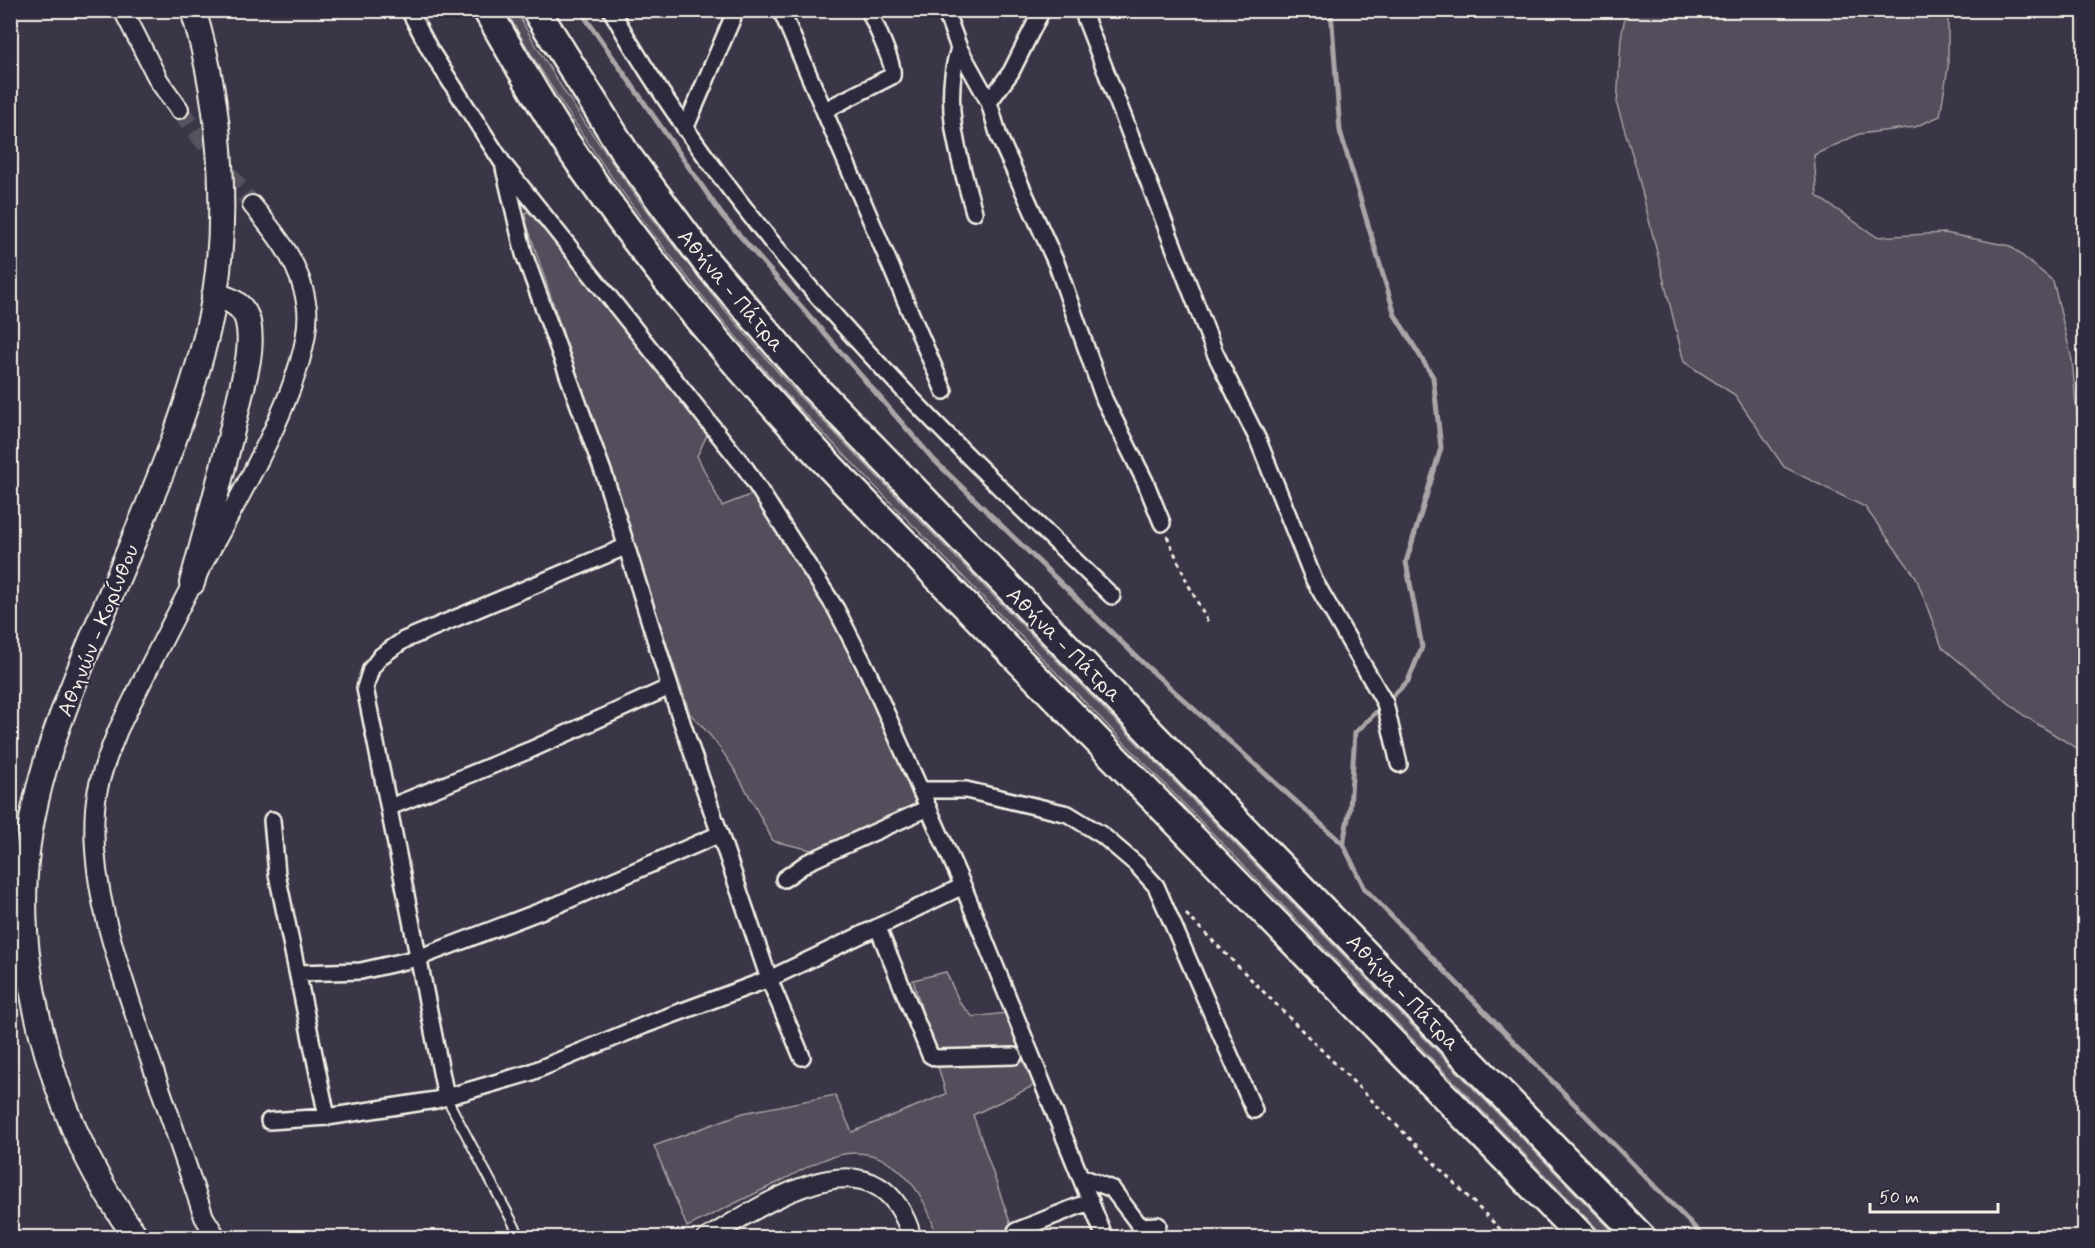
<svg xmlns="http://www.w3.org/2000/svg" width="2095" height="1248" font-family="Mynerve,sans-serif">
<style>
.green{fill:#534e5c;stroke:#a4a0a2;stroke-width:1.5}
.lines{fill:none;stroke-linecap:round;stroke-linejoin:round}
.stream{stroke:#aaa6a7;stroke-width:5}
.tertiary-tunnel{stroke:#57525f;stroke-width:18;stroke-dasharray:18 9;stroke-linecap:butt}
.service-casing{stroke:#f4f1e8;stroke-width:12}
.minor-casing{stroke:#f4f1e8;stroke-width:20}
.tertiary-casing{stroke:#f4f1e8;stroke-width:22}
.primary-casing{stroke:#f4f1e8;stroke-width:28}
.motorway-casing{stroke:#f4f1e8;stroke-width:32}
.path{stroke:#f4f1e8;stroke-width:3;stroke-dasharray:4.5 4.5;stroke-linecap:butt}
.service{stroke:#2f2a3d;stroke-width:8}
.minor{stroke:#2f2a3d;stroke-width:15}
.tertiary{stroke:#2f2a3d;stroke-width:18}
.primary{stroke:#2f2a3d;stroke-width:24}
.motorway{stroke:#2f2a3d;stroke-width:27}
.labels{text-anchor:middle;stroke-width:4.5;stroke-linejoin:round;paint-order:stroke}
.street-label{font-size:22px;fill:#f4f1e8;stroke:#2f2a3d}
</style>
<rect width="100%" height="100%" fill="#3b3647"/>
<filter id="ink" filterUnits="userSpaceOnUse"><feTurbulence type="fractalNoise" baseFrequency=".0167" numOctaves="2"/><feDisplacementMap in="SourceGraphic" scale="12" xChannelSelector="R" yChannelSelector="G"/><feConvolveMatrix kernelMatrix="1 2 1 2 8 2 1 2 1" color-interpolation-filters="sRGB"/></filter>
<g filter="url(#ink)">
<path class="green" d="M506,11H516C595,151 693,277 800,397L1618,1237H1605L794,403C683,280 588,155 506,11Z
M1626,11H1948V67L1940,116L1915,127L1859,134L1814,155L1817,196L1877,237L1945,233L2010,246L2053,281L2072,360L2080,447L2084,451V753L2023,715L1942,647L1916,577L1865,507L1784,467L1735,395L1684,362L1636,167L1617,105L1621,38Z
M527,211L558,240L707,435L697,456L722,506L755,493L825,600L881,713L916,805L816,851L773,841C749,796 728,749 690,714L524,216Z
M946,972L960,1003L973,1017L1006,1013L1035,1085L973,1115L1015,1237H936C929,1199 898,1151 853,1153C826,1154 801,1171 777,1183C747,1197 717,1212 687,1227L654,1146L743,1113L835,1095L852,1132L946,1094L913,980Z"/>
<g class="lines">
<path class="stream" d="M580,10L722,215L933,459L1143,663L1343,844L1365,889L1705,1238
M1331,10L1340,131L1395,315L1433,377L1441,448L1406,562L1422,647L1408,681L1355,733L1350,808L1343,844"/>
<path class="tertiary-tunnel" d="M179,109L252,205"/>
<defs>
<path id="service" d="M446,1097L521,1238"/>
<path id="minor" d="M409,10L430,50L504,165L746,469L836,609L868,672L963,886L1105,1238
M611,10C738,236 926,418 1112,596
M781,10L944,391
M945,10L959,48L989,102L999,137L1057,265L1104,399L1145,481L1162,523
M1082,10L1215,353L1258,440L1314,580L1385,703L1399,764
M959,48C941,103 959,158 974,212
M989,102L1011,72L1042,10
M825,110L892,76C896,67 874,23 869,10
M685,129L736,10
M504,168L524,254L605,477L670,687L769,979L802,1057
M920,790H966L1068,814L1102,835L1136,864L1156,886L1254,1110
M390,807L530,750L670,687
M272,820L277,874L327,1117
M784,879L808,862L928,808
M878,928L930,1055L936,1058L1014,1056
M299,973L361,971L418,958L559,904L720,834
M446,1097L365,688L371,669L381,656L404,640L625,547
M269,1121L327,1117L436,1100L529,1073L645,1025L769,979L963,886
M1082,1177L1112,1189L1140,1226L1158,1225
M1016,1231L1091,1201"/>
<path id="tertiary" d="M123,10L159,81L179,109
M217,1238L204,1217C185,1161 166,1104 146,1048C121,973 89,890 95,809C97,781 108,755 118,730C142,681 167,632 192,584C226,519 314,378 307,308C302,266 278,236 252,205
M707,1238C768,1202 880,1124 912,1238"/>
<path id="primary" d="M192,583C208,525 224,467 237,409C243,381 254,350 248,322C244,305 230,298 214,296
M137,1238C95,1182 66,1119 47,1053C30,994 21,935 25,874C30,792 61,714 92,639C133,539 180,441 206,337C232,238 223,107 193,10"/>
<path id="motorway" d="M487,10C513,55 538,101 567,144C647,264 741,373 841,478L1583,1238
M536,10L626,154L703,258L813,386L1642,1238"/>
</defs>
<use href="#service" class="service-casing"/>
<use href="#minor" class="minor-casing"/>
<use href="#tertiary" class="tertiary-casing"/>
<use href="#primary" class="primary-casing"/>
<use href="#motorway" class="motorway-casing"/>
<path class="path" d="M1167,536L1188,584L1209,624
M1186,914L1509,1238"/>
<use href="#service" class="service"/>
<use href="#minor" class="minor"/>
<use href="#tertiary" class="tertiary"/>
<use href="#primary" class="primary"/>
<use href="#motorway" class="motorway"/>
</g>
</g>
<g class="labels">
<g class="street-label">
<text transform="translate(732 290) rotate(50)" y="8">Αθήνα - Πάτρα</text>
<text transform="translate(97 630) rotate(-68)" y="8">Αθηνών - Κορίνθου</text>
<text transform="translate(1065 644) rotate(45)" y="8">Αθήνα - Πάτρα</text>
<text transform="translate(1404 992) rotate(46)" y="8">Αθήνα - Πάτρα</text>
</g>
</g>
<rect width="2095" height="1248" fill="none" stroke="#2f2a3d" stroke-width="36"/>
<rect x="18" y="18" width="2059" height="1212" fill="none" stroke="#f4f1e8" stroke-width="2" filter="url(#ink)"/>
<path d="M1870 1203v9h128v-9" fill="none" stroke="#f4f1e8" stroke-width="3"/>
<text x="1879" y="1203" font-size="18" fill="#f4f1e8" stroke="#2f2a3d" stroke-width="4.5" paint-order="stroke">50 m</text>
</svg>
